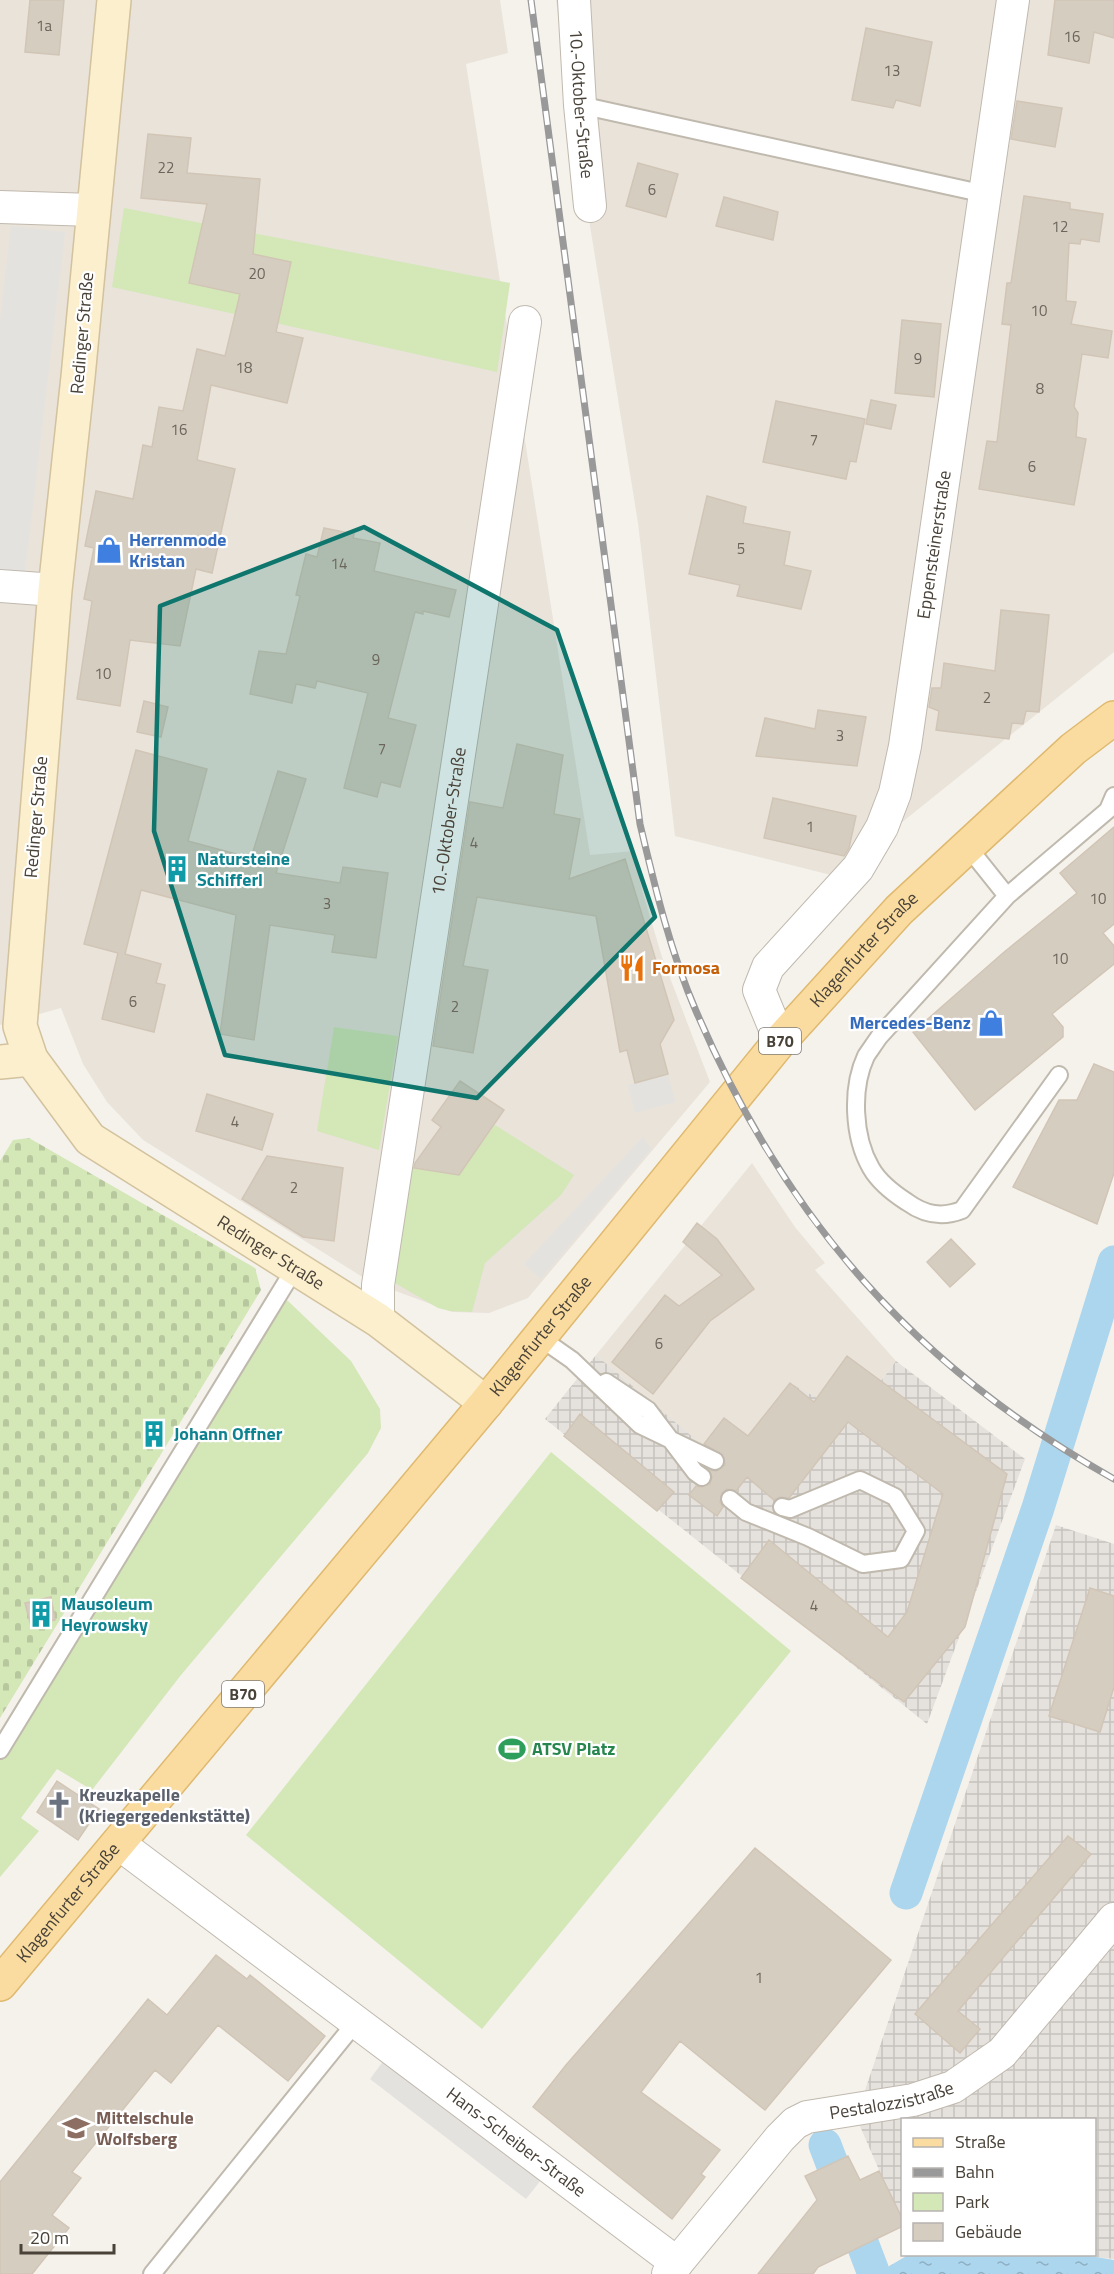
<svg xmlns="http://www.w3.org/2000/svg" width="1114" height="2274" font-family="'Titillium Web',sans-serif">
<style>
.residential{fill:#e9e3da}
.industrial{fill:url(#industrial-grid)}
.green{fill:#d3e7b7}
.cemetery{fill:url(#cemetery-stones)}
.parking{fill:#e4e2df}
.water{fill:url(#water-ripples)}
.lines{fill:none;stroke-linecap:round;stroke-linejoin:round}
.canal{stroke:#acd6ee;stroke-width:33}
.building{fill:#d6cdc1;stroke:#d1c5b5;stroke-width:1.5}
.lane-casing{stroke:#c0b9ae;stroke-width:20}
.street-casing{stroke:#c0b9ae;stroke-width:34}
.secondary-casing{stroke:#d2c29d;stroke-width:36}
.primary-casing{stroke:#dfb96f;stroke-width:36}
.lane{stroke:#fff;stroke-width:16}
.street{stroke:#fff;stroke-width:32}
.secondary{stroke:#fcefce;stroke-width:33}
.primary{stroke:#fadca0;stroke-width:33}
.rail-casing{stroke:#999;stroke-width:7}
.rail{stroke:#fff;stroke-width:4.5;stroke-dasharray:14;stroke-linecap:butt}
.marked{fill:#0f766e;fill-opacity:0.2;stroke:#0f766e;stroke-width:4.5;stroke-linejoin:round}
.labels{text-anchor:middle;stroke-width:4.5;stroke-linejoin:round;paint-order:stroke}
.number-label{font-size:15px;fill:#6c655b}
.shield{fill:#fff;stroke:#807b74;stroke-width:1.5}
.shield-label{font-size:16px;font-weight:bold;fill:#494239}
.street-label{font-size:18px;fill:#494239;stroke:#fff}
.shop-label{font-size:18px;font-weight:bold;fill:#366cbe;stroke:#fff;text-anchor:start}
.culture-label{font-size:18px;font-weight:bold;fill:#0d838f;stroke:#fff;text-anchor:start}
.food-label{font-size:18px;font-weight:bold;fill:#c56008;stroke:#fff;text-anchor:start}
.leisure-label{font-size:18px;font-weight:bold;fill:#27864d;stroke:#fff;text-anchor:start}
.worship-label{font-size:18px;font-weight:bold;fill:#5b616d;stroke:#fff;text-anchor:start}
.education-label{font-size:18px;font-weight:bold;fill:#785e54;stroke:#fff;text-anchor:start}
</style>
<defs>
<pattern id="industrial-grid" width="8" height="8" patternUnits="userSpaceOnUse" patternTransform="scale(1.5)"><rect width="8" height="8" fill="#e5e1dd"/><path d="M0 4h8M4 0v8" fill="none" stroke="#c6c2be"/></pattern>
<pattern id="cemetery-stones" width="16" height="16" patternUnits="userSpaceOnUse" patternTransform="scale(1.5)"><rect width="16" height="16" fill="#d3e7b7"/><path d="M2 7V4a2 2 0 0 1 4 0v3zM10 15v-3a2 2 0 0 1 4 0v3z" fill="#b7c79e"/></pattern>
<pattern id="water-ripples" width="26" height="14" patternUnits="userSpaceOnUse" patternTransform="scale(1.5)"><rect width="26" height="14" fill="#acd6ee"/><path d="M2 4q2-2 4 0t4 0M15 11q2-2 4 0t4 0" fill="none" stroke="#8eafc2"/></pattern>
</defs>
<rect width="100%" height="100%" fill="#f5f2ec"/>
<path class="residential" d="M0,0H500L508,53L466,64L590,855L634,851L642,890L662,957L710,1082L528,1298L489,1313L452,1312L369,1281L143,1140L107,1102L83,1064L61,1008L0,1025Z
M556,0H1114V652L835,876L675,836L638,523L565,71Z
M752,1163L795,1227L825,1263L815,1270L896,1361L881,1381L817,1398L748,1436L702,1446L596,1355Z"/>
<path class="industrial" d="M596,1355L702,1445L724,1418L748,1436L790,1383L817,1398L847,1356L881,1381L896,1361L1025,1459L927,1724L545,1419Z
M1056,1525L1114,1544V2259L1079,2255L1094,2254V2120H902V2223L856,2117Z"/>
<path class="green" d="M124,208L510,283L497,372L112,287Z
M334,1027L398,1036L379,1150L317,1131Z
M495,1125L574,1175L561,1195L485,1263L472,1312L450,1311L438,1308L395,1283V1251L411,1168L459,1175Z
M276,1297L288,1301L351,1361L380,1409L381,1428L368,1453L181,1675L92,1790L57,1769L21,1818L39,1831L0,1877V1751Z
M551,1452L791,1651L482,2029L246,1835Z"/>
<path class="cemetery" d="M29,1138L255,1268L261,1290L0,1718V1161L13,1140Z"/>
<path class="parking" d="M11,226L65,232L25,573L0,570V321Z
M668,1074L675,1102L635,1113L628,1085Z
M643,1137L651,1149L541,1279L524,1264Z
M384,2060L541,2180L526,2199L370,2079Z"/>
<path class="water" d="M1079,2254L1114,2260V2274H876L908,2255Z"/>
<g class="lines">
<path class="canal" d="M906,1893L1038,1508L1114,1262
M825,2145L874,2274"/>
</g>
<path class="building" d="M30,0H64L59,55L25,52Z
M1055,0H1114V38L1094,32L1089,63L1048,55Z
M866,28L932,42L920,106L896,100L893,108L852,100Z
M1017,101L1062,108L1055,147L1011,139Z
M148,134L191,138L187,173L260,179L253,254L291,262L276,332L303,338L287,403L211,385L197,460L235,469L212,573L196,569L180,646L130,640L120,706L77,699L92,601L84,599L94,548L85,546L96,491L133,499L143,445L152,447L159,407L183,411L197,349L225,356L240,294L189,283L207,204L141,198Z
M638,163L678,174L666,217L626,206Z
M1024,196L1070,203V209L1103,214L1099,242L1081,239L1080,244L1069,243L1066,301L1076,302L1071,324L1112,331L1108,358L1082,354L1074,407L1078,413L1076,437L1086,439L1074,505L979,489L987,441L997,442L1011,325L1002,324L1007,283H1011Z
M724,197L778,212L773,240L716,226Z
M902,320L941,324L934,397L895,393Z
M871,400L896,405L891,429L866,424Z
M776,401L865,419L856,462L850,461L846,479L763,462Z
M707,496L746,507L743,523L790,532L784,565L811,571L801,609L737,596L740,585L689,574Z
M324,528L354,534L353,538L380,543L374,571L456,590L449,617L423,611V614L415,612L388,718L416,725L400,787L381,782L377,797L344,788L368,693L317,681L315,688L296,684L292,703L250,694L259,651L286,654L300,596L296,595L306,554L317,557Z
M1001,610L1049,615L1039,712L1026,711L1023,724L1012,723L1009,739L936,730L939,711L929,707L932,688H941L944,663L995,671Z
M144,701L168,707L161,737L137,732Z
M818,710L866,717L857,766L756,756L765,718L815,729Z
M517,744L563,755L554,814L580,819L569,879L625,859L674,1020L660,1044L668,1074L635,1083L627,1050L620,1052L596,916L477,897L463,966L488,970L473,1053L433,1046L470,802L503,808Z
M136,750L207,769L188,841L251,858L278,771L306,779L276,873L340,883L343,867L388,873L376,958L332,952L335,935L270,925L254,1040L220,1034L236,915L141,890L125,954L161,964L156,983L165,985L154,1032L102,1019L118,953L84,944Z
M773,798L856,816L849,848L844,856L764,838Z
M1114,827V924L1103,933L1114,946V964L1052,1014L1063,1027V1037L975,1110L913,1032L1003,953L1077,893L1060,873Z
M1094,1064L1114,1072V1173L1097,1224L1013,1187L1059,1100H1077Z
M460,1081L504,1110L459,1175L414,1168L415,1163L441,1127L432,1120Z
M207,1094L273,1114L262,1150L196,1131Z
M267,1156L343,1168L334,1241L303,1237L242,1199Z
M697,1223L717,1239L754,1289L710,1321L653,1394L612,1362L665,1295L679,1306L722,1275L683,1242Z
M951,1239L975,1264L950,1287L927,1262Z
M847,1356L1007,1474L965,1627L904,1702L741,1578L769,1540L888,1637L907,1612L943,1494L848,1422L789,1498L780,1497L774,1500L747,1477L736,1491L727,1489L722,1493L720,1502L723,1507L717,1516L689,1495L696,1486L702,1487L710,1484L712,1477L709,1470L716,1471L725,1465L723,1455L704,1444L724,1418L748,1436L790,1383L814,1402Z
M580,1414L674,1492L657,1511L564,1436Z
M1090,1588L1114,1596V1687L1100,1732L1049,1716Z
M51,1597L55,1620L31,1626L25,1603Z
M57,1781L99,1809L78,1840L37,1812Z
M1068,1836L1091,1854L958,2011L980,2029L960,2053L915,2014Z
M755,1848L891,1960L765,2110L680,2041L641,2092L720,2150L701,2174L705,2177L672,2219L533,2107L566,2065Z
M216,1955L247,1979L250,1975L325,2036L288,2081L218,2025L171,2083L155,2070L72,2172L81,2178L52,2215L69,2228L32,2274H0V2182L148,1999L167,2015Z
M848,2156L860,2180L879,2171L903,2220V2226L818,2267L813,2274H758L817,2200L805,2176Z"/>
<g class="lines">
<defs>
<path id="lane" d="M580,105L985,194
M967,846L1007,896
M1059,1075L962,1210C942,1218 925,1215 907,1202C893,1193 879,1182 871,1168C853,1137 851,1088 866,1056C870,1050 875,1043 879,1037L1007,896L1108,810L1114,796
M539,1337L572,1360L640,1425L715,1461
M606,1382L648,1410L695,1472L702,1477
M730,1499L746,1512L808,1537L863,1564L901,1559L916,1531L895,1497L860,1480L790,1509L782,1507
M0,1750L295,1268
M152,2274L356,2022"/>
<g id="street">
<path id="s1" d="M574,0L580,105L590,206"/>
<path d="M0,207L93,210"/>
<path d="M0,586L55,590"/>
<path id="s2" d="M780,1041L759,990L768,967L858,868L882,827L895,793L905,746L1013,0"/>
<path id="s3" d="M378,1320V1285L525,322"/>
<path id="s4" d="M118,1843L677,2263"/>
<path id="s5" d="M668,2274L780,2138L795,2123L807,2117L913,2100L953,2087L1002,2053L1114,1919"/>
</g>
<g id="secondary">
<path id="s6" d="M114,0L78,377L55,590L20,1026L31,1059L90,1139L378,1320L486,1403"/>
<path d="M0,1062L31,1059"/>
</g>
<g id="primary">
<path id="s7" d="M0,1984L486,1403L780,1041L899,910L1073,749L1114,718"/>
</g>
</defs>
<use href="#lane" class="lane-casing"/>
<use href="#street" class="street-casing"/>
<use href="#secondary" class="secondary-casing"/>
<use href="#primary" class="primary-casing"/>
<use href="#lane" class="lane"/>
<use href="#street" class="street"/>
<use href="#secondary" class="secondary"/>
<use href="#primary" class="primary"/>
<defs>
<path id="rail" d="M531,0L640,824C655,887 670,951 696,1011C786,1220 915,1367 1114,1479"/>
</defs>
<use href="#rail" class="rail-casing"/>
<use href="#rail" class="rail"/>
</g>
<path class="marked" d="M364,527L557,630L655,917L477,1098L225,1055L154,831L160,606Z"/>
<defs>
<symbol id="shop-bare" viewBox="-9 -9 18 18"><path d="M-5-2.5h2.3a2.7 3.5 0 0 1 5.4 0H5L5.5 6h-11ZM-1.5-2.5h3a1.5 2.3 0 0 0-3 0Z" fill="#3f7fe0" stroke="#fff" stroke-width="2.5" paint-order="stroke"/></symbol>
<symbol id="building-bare" viewBox="-9 -9 18 18"><path d="M-4-6H4V6H1V3H-1V6H-4ZM-2.5-4.3h1.7v1.8h-1.7ZM.8-4.3h1.7v1.8H.8ZM-2.5-1h1.7V.8h-1.7ZM.8-1h1.7V.8H.8Z" fill="#0f9aa8" stroke="#fff" stroke-width="2.5" paint-order="stroke"/></symbol>
<symbol id="restaurant-bare" viewBox="-9 -9 18 18"><path d="M-5-6h1v4h1v-4h1v4h1v-4h1v5L-1.5 .5V6h-2V.5L-5-1ZM5-6V6H3V1.5H1.5Q1.5-4 5-6Z" fill="#e8710a" stroke="#fff" stroke-width="2.5" paint-order="stroke"/></symbol>
<symbol id="stadium-bare" viewBox="-9 -9 18 18"><path d="M0-5a6.5 5 0 1 0 0 10a6.5 5 0 1 0 0-10ZM-3.5-1.8h7v3.6h-7Z" fill="#2e9e5b" stroke="#fff" stroke-width="2.5" paint-order="stroke"/></symbol>
<symbol id="church-bare" viewBox="-9 -9 18 18"><path d="M-1.2-6h2.4v3.5h3.3v2.4h-3.3V6h-2.4V-.1h-3.3v-2.4h3.3Z" fill="#6b7280" stroke="#fff" stroke-width="2.5" paint-order="stroke"/></symbol>
<symbol id="school-bare" viewBox="-9 -9 18 18"><path d="M0-5L7-2L0 1L-7-2ZM-4 1L0 2.5L4 1V4Q0 6-4 4Z" fill="#8d6e63" stroke="#fff" stroke-width="2.5" paint-order="stroke"/></symbol>
</defs>
<g fill-rule="evenodd">
<use href="#shop-bare" x="90" y="531" width="38" height="38"/>
<use href="#building-bare" x="158" y="850" width="38" height="38"/>
<use href="#restaurant-bare" x="613" y="949" width="38" height="38"/>
<use href="#shop-bare" x="972" y="1004" width="38" height="38"/>
<use href="#building-bare" x="135" y="1415" width="38" height="38"/>
<use href="#building-bare" x="22" y="1595" width="38" height="38"/>
<use href="#stadium-bare" x="493" y="1730" width="38" height="38"/>
<use href="#church-bare" x="40" y="1786" width="38" height="38"/>
<use href="#school-bare" x="57" y="2109" width="38" height="38"/>
</g>
<g class="labels">
<g class="number-label">
<text x="44" y="31">1a</text>
<text x="1072" y="42">16</text>
<text x="892" y="76">13</text>
<text x="166" y="173">22</text>
<text x="652" y="195">6</text>
<text x="1060" y="232">12</text>
<text x="257" y="279">20</text>
<text x="1039" y="316">10</text>
<text x="918" y="364">9</text>
<text x="244" y="373">18</text>
<text x="1040" y="394">8</text>
<text x="179" y="435">16</text>
<text x="814" y="445">7</text>
<text x="1032" y="472">6</text>
<text x="741" y="554">5</text>
<text x="339" y="569">14</text>
<text x="376" y="665">9</text>
<text x="103" y="679">10</text>
<text x="987" y="703">2</text>
<text x="840" y="741">3</text>
<text x="382" y="754">7</text>
<text x="810" y="832">1</text>
<text x="474" y="848">4</text>
<text x="1098" y="904">10</text>
<text x="327" y="909">3</text>
<text x="1060" y="964">10</text>
<text x="133" y="1007">6</text>
<text x="455" y="1012">2</text>
<text x="235" y="1127">4</text>
<text x="294" y="1193">2</text>
<text x="659" y="1349">6</text>
<text x="814" y="1611">4</text>
<text x="759" y="1983">1</text>
</g>
<g class="shield">
<rect x="759" y="1028" width="42" height="26" rx="4.5"/>
<rect x="222" y="1681" width="42" height="26" rx="4.5"/>
</g>
<g class="shield-label">
<text x="780" y="1047">B70</text>
<text x="243" y="1700">B70</text>
</g>
<g class="street-label">
<text dy="6" stroke="none"><textPath href="#s1" startOffset="104">10.-Oktober-Straße</textPath></text>
<text transform="translate(82 333) rotate(-85)" y="6">Redinger Straße</text>
<text dy="6" stroke="none"><textPath href="#s2" startOffset="549">Eppensteinerstraße</textPath></text>
<text transform="translate(36 817) rotate(-85)" y="6">Redinger Straße</text>
<text dy="6" stroke="none"><textPath href="#s3" startOffset="504">10.-Oktober-Straße</textPath></text>
<text dy="6" stroke="none"><textPath href="#s7" startOffset="1348">Klagenfurter Straße</textPath></text>
<text dy="6" stroke="none"><textPath href="#s6" startOffset="1378">Redinger Straße</textPath></text>
<text dy="6" stroke="none"><textPath href="#s7" startOffset="844">Klagenfurter Straße</textPath></text>
<text dy="6" stroke="none"><textPath href="#s7" startOffset="106">Klagenfurter Straße</textPath></text>
<text dy="6" stroke="none"><textPath href="#s5" startOffset="297">Pestalozzistraße</textPath></text>
<text dy="6" stroke="none"><textPath href="#s4" startOffset="498">Hans-Scheiber-Straße</textPath></text>
</g>
<g class="shop-label">
<text x="129" y="546">Herrenmode<tspan x="129" dy="21">Kristan</tspan></text>
<text x="971" y="1029" text-anchor="end">Mercedes-Benz</text>
</g>
<g class="culture-label">
<text x="197" y="865">Natursteine<tspan x="197" dy="21">Schifferl</tspan></text>
<text x="174" y="1440">Johann Offner</text>
<text x="61" y="1610">Mausoleum<tspan x="61" dy="21">Heyrowsky</tspan></text>
</g>
<g class="food-label">
<text x="652" y="974">Formosa</text>
</g>
<g class="leisure-label">
<text x="532" y="1755">ATSV Platz</text>
</g>
<g class="worship-label">
<text x="79" y="1801">Kreuzkapelle<tspan x="79" dy="21">(Kriegergedenkstätte)</tspan></text>
</g>
<g class="education-label">
<text x="96" y="2124">Mittelschule<tspan x="96" dy="21">Wolfsberg</tspan></text>
</g>
</g>
<rect x="901" y="2118" width="195" height="138" fill="#ffffff" stroke="#b6b3b0" stroke-width="1.5"/>
<rect x="913" y="2138" width="30" height="9" fill="#fadca0" stroke="#b6b3b0" stroke-width="1.5"/>
<text x="955" y="2148" font-size="18" fill="#494239">Straße</text>
<rect x="913" y="2168" width="30" height="9" fill="#999999" stroke="#b6b3b0" stroke-width="1.5"/>
<text x="955" y="2178" font-size="18" fill="#494239">Bahn</text>
<rect x="913" y="2193" width="30" height="18" fill="#d3e7b7" stroke="#b6b3b0" stroke-width="1.5"/>
<text x="955" y="2208" font-size="18" fill="#494239">Park</text>
<rect x="913" y="2223" width="30" height="18" fill="#d6cdc1" stroke="#b6b3b0" stroke-width="1.5"/>
<text x="955" y="2238" font-size="18" fill="#494239">Gebäude</text>
<path d="M21 2244v9h93v-9" fill="none" stroke="#494239" stroke-width="3"/>
<text x="30" y="2244" font-size="18" fill="#494239" stroke="#ffffff" stroke-width="4.5" paint-order="stroke">20 m</text>
</svg>
